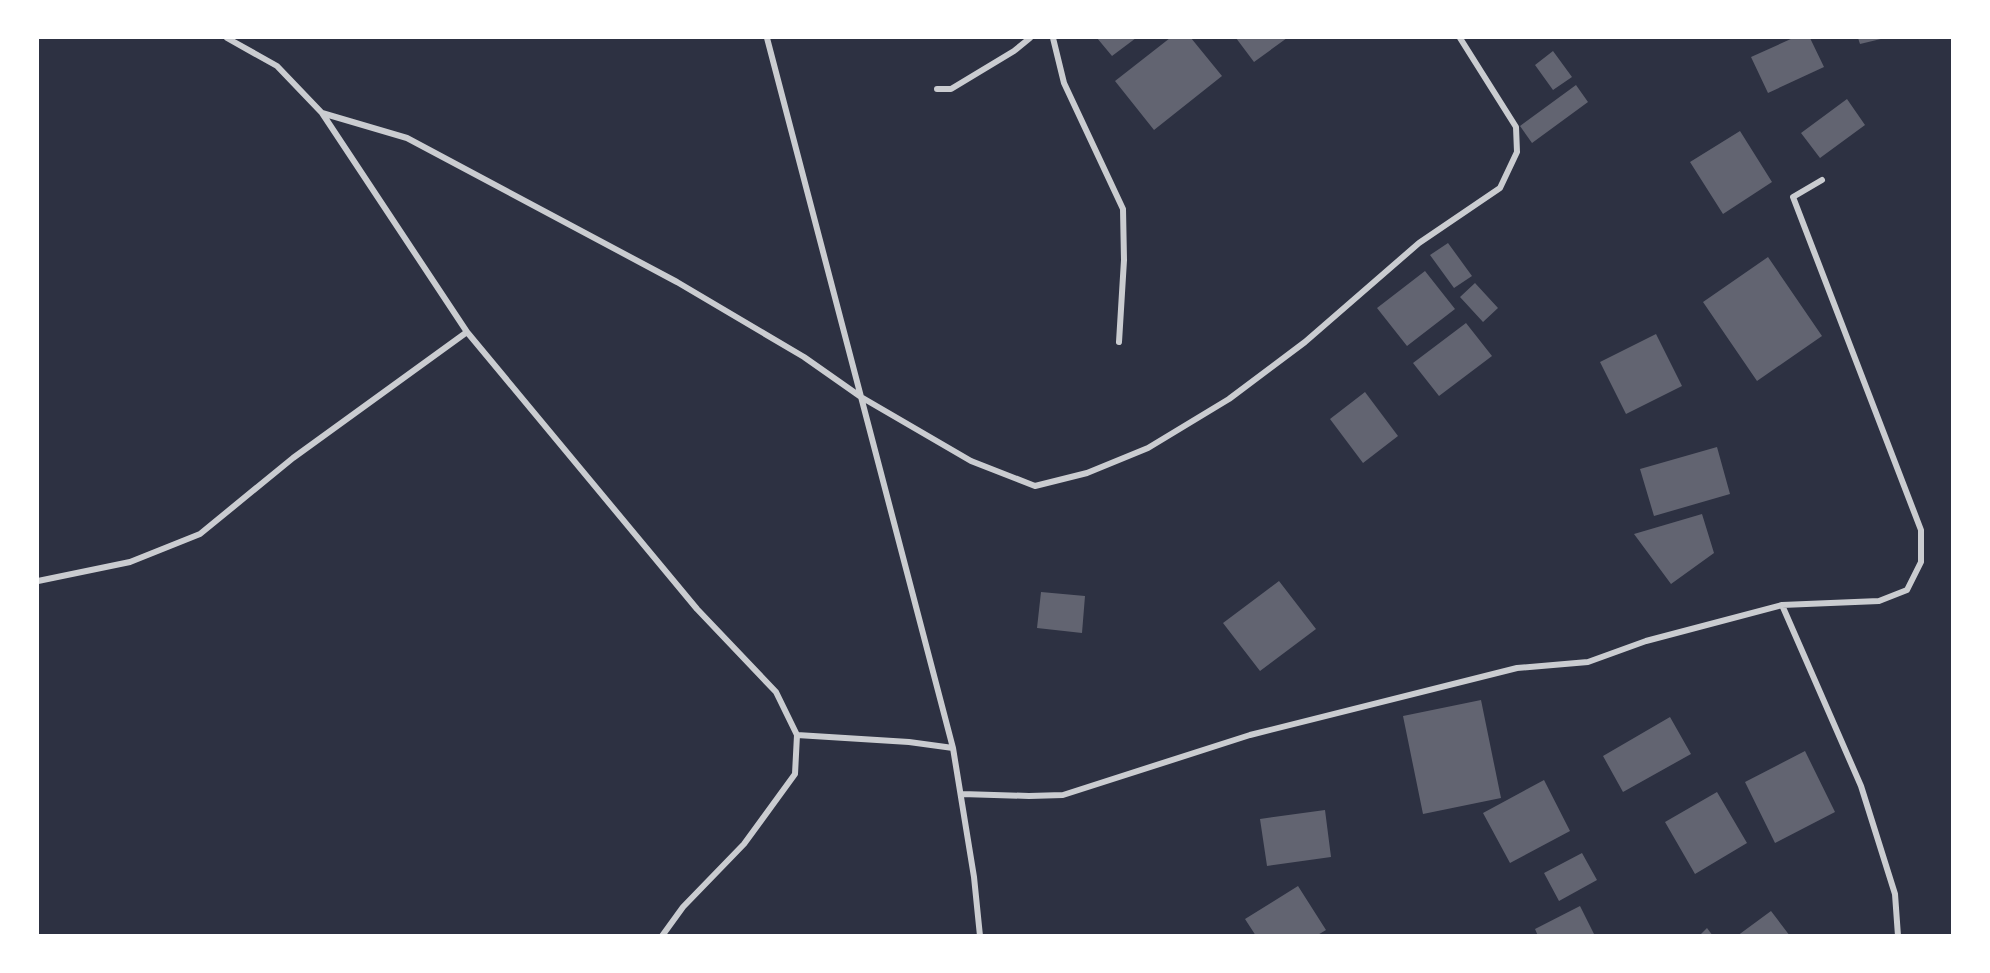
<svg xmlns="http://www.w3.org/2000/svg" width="1990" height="973" font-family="'Titillium Web',sans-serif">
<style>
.building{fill:#626471}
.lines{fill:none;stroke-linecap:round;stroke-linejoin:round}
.minor{stroke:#caccd0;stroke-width:6}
</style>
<rect width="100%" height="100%" fill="#2d3142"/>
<path class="building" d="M1097,38H1136L1112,56Z
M1170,38H1191L1222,76L1154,130L1115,81Z
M1236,38H1287L1254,62Z
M1793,38H1810L1824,67L1768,93L1751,57Z
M1858,38H1885L1860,44Z
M1553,51L1572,77L1553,90L1535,65Z
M1576,85L1588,102L1532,143L1520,126Z
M1847,99L1865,125L1820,158L1801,133Z
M1740,131L1772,182L1723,214L1690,162Z
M1448,243L1472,276L1454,288L1430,255Z
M1768,257L1822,336L1757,381L1703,302Z
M1425,271L1455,309L1407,346L1377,308Z
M1475,283L1498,308L1483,322L1460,297Z
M1466,323L1492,356L1439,396L1413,363Z
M1656,334L1682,386L1626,414L1600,362Z
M1365,392L1398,436L1363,463L1330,419Z
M1717,447L1730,494L1654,516L1640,469Z
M1702,514L1714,553L1671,584L1634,534Z
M1279,581L1316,629L1260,671L1223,623Z
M1041,592L1085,596L1082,633L1037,628Z
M1481,700L1501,798L1423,814L1403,716Z
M1670,717L1691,754L1623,792L1603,756Z
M1805,751L1835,812L1775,843L1745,782Z
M1544,780L1570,831L1510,863L1483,813Z
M1717,792L1747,843L1695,874L1665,822Z
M1325,810L1331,857L1267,866L1260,819Z
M1582,853L1597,880L1559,901L1544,873Z
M1298,886L1326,930L1316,936H1256L1245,919Z
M1580,906L1595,936H1538L1535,929Z
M1771,911L1790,936H1737Z
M1707,928L1713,936H1699Z"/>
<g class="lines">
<path class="minor" d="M227,38L277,66L322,113L467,332L697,609L776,692L797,735L795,774L744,844L683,907L662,936
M767,38L953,748L974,877L980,936
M1053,38L1064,83L1123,209L1124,260L1119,342
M937,89H951L1014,51L1030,38
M322,113L407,138L677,282L804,357L861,397L971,461L1035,486L1087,473L1148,448L1229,399L1305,342L1419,243L1500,188L1517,152L1516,127L1460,38
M38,581L130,562L200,534L293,458L467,332
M1782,605L1861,786L1895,894L1898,936
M797,735L909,742L953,748
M962,794L1029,796L1063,795L1250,735L1517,668L1588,662L1646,641L1782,605L1879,601L1907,590L1921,562V530L1793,197L1822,180"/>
</g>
<rect width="1990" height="973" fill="none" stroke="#ffffff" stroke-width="78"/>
</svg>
